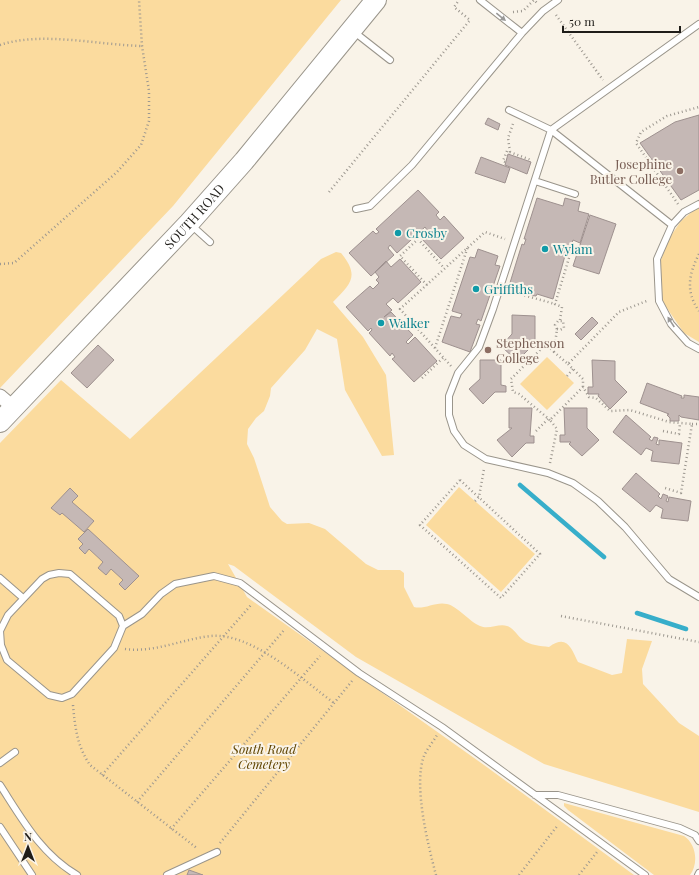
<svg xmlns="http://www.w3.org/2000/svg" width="699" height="875" font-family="'Playfair Display',serif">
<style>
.green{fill:#fbdb9e}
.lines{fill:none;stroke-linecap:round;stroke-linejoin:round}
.stream{stroke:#37aeca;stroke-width:4.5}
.building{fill:#c5b8b5;stroke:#9e918f}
.lane-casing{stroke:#9a958b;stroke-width:8}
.street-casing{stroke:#9a958b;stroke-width:15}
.primary-casing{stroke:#9a958b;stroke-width:22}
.path{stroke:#9d9890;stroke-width:2.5;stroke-dasharray:1 3;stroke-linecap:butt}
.lane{stroke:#fff;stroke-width:6}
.street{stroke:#fff;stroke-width:13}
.primary{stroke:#fff;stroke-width:20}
.oneway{fill:#9a9998}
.education-dot{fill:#8d6e63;stroke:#f9f3e8;stroke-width:1.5}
.culture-dot{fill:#0f9aa8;stroke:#f9f3e8;stroke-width:1.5}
.labels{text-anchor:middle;stroke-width:4;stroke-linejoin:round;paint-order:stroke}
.education-label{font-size:13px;fill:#785e54;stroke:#f9f3e8;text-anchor:end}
.street-label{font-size:13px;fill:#1f1d19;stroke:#f9f3e8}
.culture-label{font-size:13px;fill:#0d838f;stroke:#f9f3e8;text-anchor:start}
.park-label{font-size:13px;font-style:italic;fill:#614602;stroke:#f9f3e8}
</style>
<rect width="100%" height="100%" fill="#f9f3e8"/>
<path class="green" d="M0,0H341L173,206L0,388Z
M699,206V342L684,333L662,301L659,265L670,237L681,221Z
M336,252L341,253C360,276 351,284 333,302L363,337L386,375L394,455L382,456L345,390L337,339L317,329L305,350L271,388L270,396L264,411L256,418L248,429L247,444L254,458L270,507L282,521L287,524L309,523L325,529L366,564L378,570H400L404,573V587L414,607C424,610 436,601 447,604C457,606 470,622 480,626C489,630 499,623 507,626C514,628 517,636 523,640C529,645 541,646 549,647C567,634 571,648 578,662L612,675L622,673L627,639L652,641L642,669L643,684L679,723L699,736V812L544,764L356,657L234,566L228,564L247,597L484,765L634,875H0V443L61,380L130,439L321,259Z
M547,357L574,383L547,410L520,384Z
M459,487L535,554L501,592L426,525Z
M564,803L684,836C696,844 699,863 690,875H654L568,810L564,806Z"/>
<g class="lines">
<path class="stream" d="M520,485L604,557
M637,613L686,629"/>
</g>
<path class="building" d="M699,115V190L681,200L640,143L675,122Z
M488,118L500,124L498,130L485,124Z
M508,154L531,162L527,174L505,165Z
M481,157L510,168L505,183L475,173Z
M418,190L439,212L436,215L440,220L444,216L464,238L441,259L420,237L427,230L425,227L397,253L390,245L388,248L394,255L371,276L349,253L373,231L376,234L379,232L376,229Z
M537,198L563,206L565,198L580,202L578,211L589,214L580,243L573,240L569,253L566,252L553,299L537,294L536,296L529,295L526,293L527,291L509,286L522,244L524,245L526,239H524Z
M590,215L616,224L599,274L573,266Z
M478,249L498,256L495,265L500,266L481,321L478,319L476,324L480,325L470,352L442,342L451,316L460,318L462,314L452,311L470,257L475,258Z
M400,259L421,282L398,303L393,298L386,304L392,310L384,317L391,312L413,335L406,342L408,344L415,337L437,361L414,382L392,359L395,357L392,353L390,356L369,333L372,330L371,328L368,331L346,307L370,286L373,289L379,283L376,280L379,277L375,272L386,261L391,267Z
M512,315L535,316V341H539L538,348H530L517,361L501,346L512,334Z
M592,317L598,323L581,340L575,334Z
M98,345L114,360L87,388L71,373Z
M480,360H501V385L506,386V392H495L483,404L469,389L480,379Z
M592,360L615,361V380L627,392L610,409L598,396L599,394H588V387H593Z
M647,383L682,396L681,398H684V395L699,397V420L681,417L679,415V421H670V418L667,415L669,414L640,403Z
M509,408H532L530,436H534V443H526L512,457L497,440L512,428H509Z
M564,408H587V428L599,440L582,456L569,444L571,442H560V435H565Z
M626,415L651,437L649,439L652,441L654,437L658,438L656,444L659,445V440L682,443L679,464L651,461L653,451L646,448L641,455L613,432Z
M636,473L660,494L658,496L661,499L663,494L668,496L666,501L668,502L669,497L691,501L688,521L661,518L663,509L656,505L650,512L622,489Z
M70,488L78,496L72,502L94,521L84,532L62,513L60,515L51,508Z
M88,529L139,576L125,590L119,584L123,580L111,569L106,575L98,568L103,562L89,549L85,554L79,548L83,544L78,539Z
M189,870L203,875H187Z"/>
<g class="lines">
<defs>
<path id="lane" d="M480,0L522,33
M699,24L551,130L493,309L479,347L458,373L449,396V415L454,431L464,445L486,459L548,473L573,483L598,501L625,527L669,579L699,597
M353,31L390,60
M509,110L551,130L672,225
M535,181L575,194
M699,204L684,212L672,225L657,259L659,301L671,324L688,343L699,349
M356,209L370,206L412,165L522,33L543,11L558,0
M190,224L210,242
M59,573L70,574L119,616L123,626L114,648L72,694L62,698L49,695L7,660L1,645L0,631L8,615L42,579L49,575Z
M0,578L23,598
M123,626L142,614L161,594L175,584L214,576L240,583L359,673L442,727L645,875
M0,763L15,752
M0,785C22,819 41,854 77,875
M535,795H558L680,828L695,835L699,841
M0,827L32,875
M167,875L217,852
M698,875L699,873"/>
<path id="street" d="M0,396L14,408"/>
<g id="primary">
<path id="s1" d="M0,422L189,223L244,161L376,0"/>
</g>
</defs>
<use href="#lane" class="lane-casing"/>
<use href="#street" class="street-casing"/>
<use href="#primary" class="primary-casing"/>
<path class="path" d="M513,12L523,11L534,0L537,3
M556,15L603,80
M0,45C42,31 98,45 142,46
M510,152L508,138L513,124
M505,162L503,161L507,151L531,160
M329,192L470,20L454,7L459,0
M678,204L636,143L641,132L667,116L699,107
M699,254C689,274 685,291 699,311
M0,264L14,263L117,172L141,145L149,121V91L142,46L139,0
M427,285L400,256L418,239L444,268
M509,291L555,304
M560,320L562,307L555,304L572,248
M557,329L560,330L564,328L563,321H558L555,325L557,329L554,352L568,364L619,312L649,300
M435,348L468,246
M568,364L583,379V387
M451,366L400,309L485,232L505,239
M567,376L573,369
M422,378L443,358
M550,420L519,394L513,392L511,379L546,344L554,352
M692,424H699
M536,431L548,419
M663,431L679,434L680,423
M550,463L557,429L550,420L583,387L589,397L596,398L610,411L630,410L669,422L692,424L681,493L665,488
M460,480L540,554L501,598L420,525Z
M475,501L479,497L484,469
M561,616L699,642
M125,649C155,653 182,639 211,636C251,632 303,680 334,703
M73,705C75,727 77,746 90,765L198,849
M102,775L251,605
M137,802L285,629
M171,829L320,656
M220,843L352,681
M436,875C428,845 413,785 424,756C427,749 433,742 437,735
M519,875L558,825
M579,875L597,852"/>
<use href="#lane" class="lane"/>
<use href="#street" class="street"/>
<use href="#primary" class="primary"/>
</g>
<defs><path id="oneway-solid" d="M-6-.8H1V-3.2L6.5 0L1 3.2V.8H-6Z"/></defs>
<g class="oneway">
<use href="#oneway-solid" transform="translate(501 17) rotate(39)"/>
<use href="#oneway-solid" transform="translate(671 322) rotate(-123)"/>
</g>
<g class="education-dot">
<circle cx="680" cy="171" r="4"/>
<circle cx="488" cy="350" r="4"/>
</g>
<g class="culture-dot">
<circle cx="398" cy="233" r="4"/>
<circle cx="545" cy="249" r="4"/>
<circle cx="476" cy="289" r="4"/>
<circle cx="381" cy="323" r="4"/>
</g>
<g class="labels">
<g class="education-label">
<text x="672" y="169">Josephine<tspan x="672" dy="15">Butler College</tspan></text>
<text x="496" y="348" text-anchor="start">Stephenson<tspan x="496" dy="15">College</tspan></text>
</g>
<g class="street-label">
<text dy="5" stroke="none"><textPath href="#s1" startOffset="283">SOUTH ROAD</textPath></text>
</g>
<g class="culture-label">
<text x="406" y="238">Crosby</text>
<text x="553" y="254">Wylam</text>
<text x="484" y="294">Griffiths</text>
<text x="389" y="328">Walker</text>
</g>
<g class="park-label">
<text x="264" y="754">South Road<tspan x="264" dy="15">Cemetery</tspan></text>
</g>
</g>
<g transform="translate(28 847)" stroke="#f9f3e8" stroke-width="3" paint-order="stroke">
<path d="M0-3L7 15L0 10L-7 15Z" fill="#1f1d19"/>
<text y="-6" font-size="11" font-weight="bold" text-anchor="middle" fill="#1f1d19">N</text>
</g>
<path d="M563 26v6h117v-6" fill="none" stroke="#1f1d19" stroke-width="2"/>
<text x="569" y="26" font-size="12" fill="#1f1d19" stroke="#f9f3e8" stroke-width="3" paint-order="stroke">50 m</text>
</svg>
